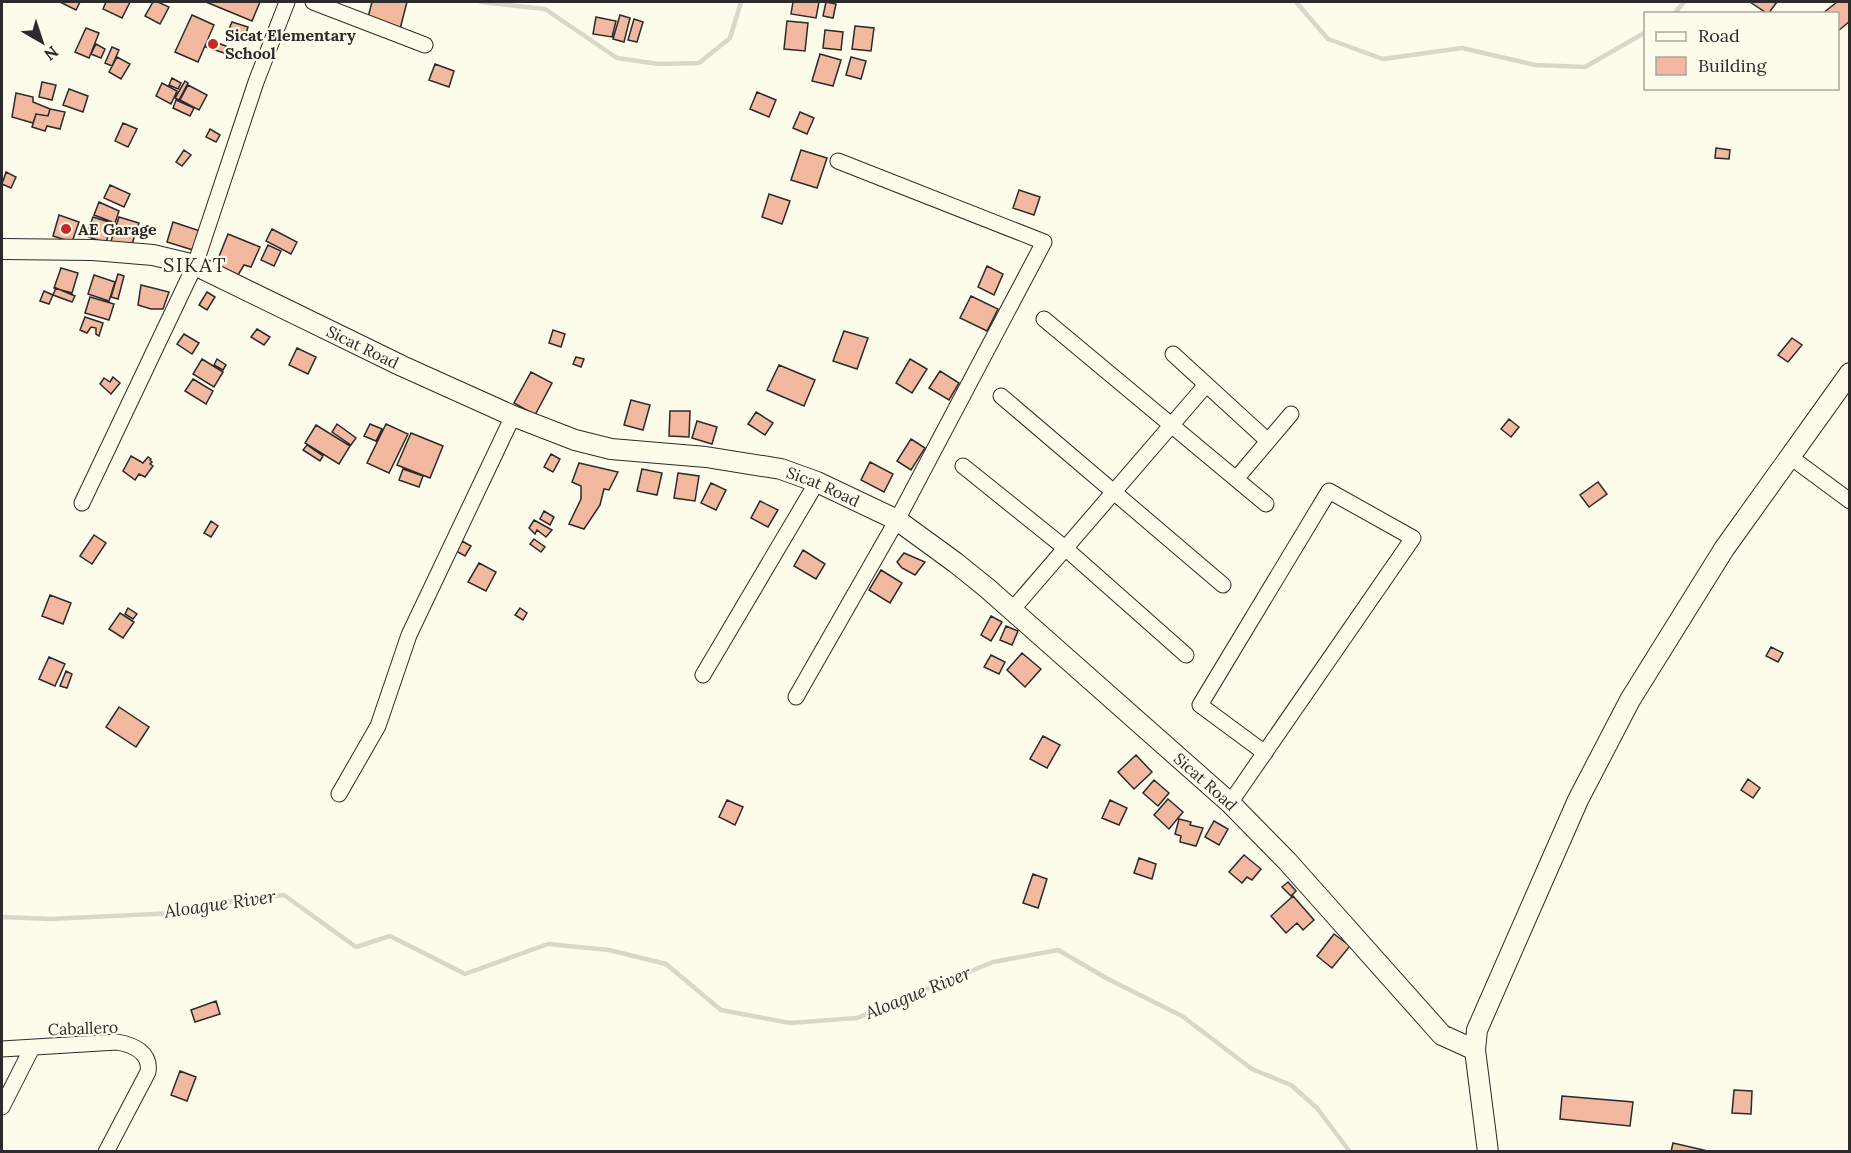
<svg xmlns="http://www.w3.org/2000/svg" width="1851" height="1153" font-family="Lora,serif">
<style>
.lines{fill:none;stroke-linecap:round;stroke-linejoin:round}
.stream{stroke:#d8d7c9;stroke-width:4.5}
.building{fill:#f2b8a0;stroke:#2b2b2b;stroke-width:1.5}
.street-casing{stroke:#2b2b2b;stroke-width:17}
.secondary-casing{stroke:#2b2b2b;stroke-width:22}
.street{stroke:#fdfbea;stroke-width:15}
.secondary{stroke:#fdfbea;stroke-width:20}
.poi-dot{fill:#c62828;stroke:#fdfbea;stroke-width:2}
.labels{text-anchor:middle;stroke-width:4.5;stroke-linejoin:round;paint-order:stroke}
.poi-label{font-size:16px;font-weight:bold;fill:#2b2b2b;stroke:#fdfbea;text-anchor:start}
.street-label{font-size:16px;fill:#2b2b2b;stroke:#fdfbea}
.water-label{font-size:18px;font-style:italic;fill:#2b2b2b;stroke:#fdfbea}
.quarter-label{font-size:20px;letter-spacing:1.5px;fill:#2b2b2b;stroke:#fdfbea}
</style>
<rect width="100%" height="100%" fill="#fdfbea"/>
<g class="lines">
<path class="stream" d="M481,2L545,9L617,58L659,64L699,63L730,38L741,2
M1296,2L1328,39L1383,59L1462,48L1535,65L1585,67L1646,32
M1674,14L1684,2
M2,917L50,919L175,913L237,900L284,895L356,947L390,936L465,974L548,944L609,950L666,964L721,1010L790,1023L857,1018L993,962L1058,950L1108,979L1182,1016L1252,1069L1291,1085L1317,1108L1350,1152"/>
</g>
<path class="building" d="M60,2H80L76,10Z
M106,2H130L122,18L103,9Z
M153,2H158L169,7L160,24L145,16Z
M206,2H260L252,21Z
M372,2H407L400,29L367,21Z
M793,2H819L816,18L791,14Z
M826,2L836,4L833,18L823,16Z
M1750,2H1777L1768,14Z
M1837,2H1850V21L1838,31V14H1822Z
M192,15L214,25L198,62L175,52Z
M620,15L630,18L624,42L613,39Z
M596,17L616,21L612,37L593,34Z
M634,19L643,22L637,42L628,40Z
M787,21L808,23L805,51L784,49Z
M232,22L248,27L244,40L227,34Z
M855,26L874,28L871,51L852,49Z
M86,28L99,33L89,58L75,52Z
M825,30L843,32L841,50L823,48Z
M209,40L226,46L224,53L206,47Z
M96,44L105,49L101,58L91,54Z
M112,47L119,50L112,66L105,63Z
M820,54L841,60L833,86L812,81Z
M117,57L130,64L121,79L109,72Z
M851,57L866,61L861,79L846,75Z
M435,64L454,71L449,87L429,80Z
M172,78L181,83L178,89L169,85Z
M185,81L188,83L179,100L175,98Z
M42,82L56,85L52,100L39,97Z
M162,83L177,91L171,104L156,96Z
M188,85L207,95L199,110L180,100Z
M69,89L88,96L83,112L63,105Z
M757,92L776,100L769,117L750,109Z
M16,93L33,97V102L50,109L48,116L36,114L33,123L12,117Z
M176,100L194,108L190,116L173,108Z
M50,109L65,112L60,129L47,126L45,131L32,127L36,114L48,116Z
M800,112L814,118L807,134L793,128Z
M123,123L137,129L128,147L115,141Z
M210,129L220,135L216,142L206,137Z
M1716,148L1730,150L1729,159L1715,158Z
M184,150L191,155L182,166L176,162Z
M801,150L827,158L817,188L791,180Z
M6,172L16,177L11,188L2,184Z
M110,185L130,194L124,207L104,198Z
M1019,190L1040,197L1034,215L1013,208Z
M769,194L790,201L782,224L762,217Z
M99,202L119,211L115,223L94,215Z
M59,215L79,222L72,242L53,236Z
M93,217L112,223L106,243L86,236Z
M119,217L139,223L130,250L110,244Z
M173,222L200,231L193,250L167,242Z
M272,229L297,242L291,254L266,241Z
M228,234L260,247L251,267L244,265L238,275L216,264Z
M268,245L281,251L274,266L261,260Z
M987,266L1003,274L994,295L978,287Z
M61,268L78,273L72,293L54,288Z
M118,274L124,276L118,299L111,297Z
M94,275L115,282L109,301L88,294Z
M141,285L169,292L163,309H151L138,305Z
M56,288L75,296L72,302L53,295Z
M44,291L53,295L49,304L40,301Z
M207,292L215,297L207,310L199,305Z
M971,296L998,309L987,331L960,318Z
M90,297L114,304L109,320L85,313Z
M85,317L103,323L99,336L96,334V328L91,327L87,333L80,330Z
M257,329L270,337L264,345L251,337Z
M553,330L565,334L561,347L549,343Z
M844,331L868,338L857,369L833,361Z
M184,334L199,343L192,354L177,344Z
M1792,338L1802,345L1788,362L1778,355Z
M297,348L316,357L308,374L289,365Z
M576,357L584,359L581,367L573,364Z
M202,359L223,372L214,387L193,374Z
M217,359L226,365L223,370L214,365Z
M910,359L927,369L912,393L896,383Z
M779,365L815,380L804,406L767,390Z
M940,371L959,383L949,400L929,388Z
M531,372L552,383L535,415L514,403Z
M113,377L120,383L111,394L100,384L104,378L110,382Z
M193,379L213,391L206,404L185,391Z
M631,400L650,405L643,430L624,425Z
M670,411H690L689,437L669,436Z
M756,412L773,423L765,435L748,424Z
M1509,419L1519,427L1511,437L1501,429Z
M697,421L717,427L712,444L692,438Z
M337,424L356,438L351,445L332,432Z
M370,424L382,429L376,441L364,436Z
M386,424L408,434L389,473L367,463Z
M316,425L350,446L339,464L305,443Z
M411,433L443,446L430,478L397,465Z
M911,439L925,448L911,470L897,461Z
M307,445L323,456L320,461L303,450Z
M551,454L560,459L553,472L544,467Z
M131,456L143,463L148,457L151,459L150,460L152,462L150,464L153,466L145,477L139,474L135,480L123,471Z
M870,462L893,474L884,492L861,480Z
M579,463L618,472L609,490L604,489L600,505L584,529L569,524L581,499V486L572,482Z
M403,469L423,476L419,487L399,480Z
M642,469L662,473L657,495L637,491Z
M678,473L699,476L695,501L674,498Z
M1598,482L1607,494L1589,507L1580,495Z
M711,483L726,490L716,510L701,503Z
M760,501L778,510L768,527L751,518Z
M544,511L554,517L550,525L540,519Z
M534,520L552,530L546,537L537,530L535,534L529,528Z
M211,521L218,526L211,537L204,533Z
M94,535L106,543L92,564L80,556Z
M534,539L545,547L541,552L530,544Z
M462,541L471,546L465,556L456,551Z
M803,550L825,564L816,579L794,566Z
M904,553L925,562L915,575L902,568L897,562Z
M479,563L496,572L486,591L468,582Z
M881,570L902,583L890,603L869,590Z
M50,595L71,603L63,624L42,616Z
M128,608L137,614L133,619L125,614Z
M520,608L527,613L523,620L515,615Z
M120,613L134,622L123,638L109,629Z
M991,616L1002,622L991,641L981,635Z
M1006,626L1018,631L1012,645L1000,640Z
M1771,647L1783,653L1778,662L1766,656Z
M1022,653L1041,669L1025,687L1007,670Z
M991,655L1005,662L999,674L984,667Z
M49,657L65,664L55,686L39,679Z
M66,671L72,674L67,688L60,686Z
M119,707L149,727L136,747L106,727Z
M1043,736L1060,745L1047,768L1030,759Z
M1136,755L1152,772L1134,789L1118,772Z
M1748,779L1760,788L1753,798L1741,790Z
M1154,780L1169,793L1158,806L1143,793Z
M1168,799L1183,812L1169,829L1154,815Z
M727,800L743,807L735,825L719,817Z
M1110,800L1127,808L1119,825L1102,818Z
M1179,819L1191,822L1190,825L1203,828L1196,846L1180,842L1181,836L1175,834Z
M1214,821L1228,829L1219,845L1205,837Z
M1244,855L1261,869L1252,880L1247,877L1242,883L1229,872Z
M1139,858L1156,864L1152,879L1134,873Z
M1033,874L1047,879L1038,908L1023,903Z
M1288,882L1296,891L1291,896L1282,887Z
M1293,896L1314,920L1303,930L1297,923L1286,933L1271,916Z
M1334,934L1350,946L1332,968L1317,956Z
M216,1001L220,1014L195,1022L191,1010Z
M180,1071L196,1077L187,1101L171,1095Z
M1734,1090L1752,1091L1751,1114L1732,1113Z
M1562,1096L1633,1102L1630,1126L1560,1119Z
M1673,1143L1712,1152H1671Z"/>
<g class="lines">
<defs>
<path id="street" d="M313,2L425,45
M1044,319L1266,504
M1173,354L1268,441
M1001,396L1223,585
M1789,456L1850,501
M963,466L1065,548L1186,655
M1236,479L1291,414
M82,503L195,265L256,82L287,2
M1012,610L1206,385
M703,675L817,482
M796,697L897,520L1044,242L838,161
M339,794L378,726L409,635L513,416
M1230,803L1413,538L1329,491L1200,705L1265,753
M2,1049L117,1042C134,1045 151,1053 148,1072L106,1152
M2,1107L32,1048"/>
<g id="secondary">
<path id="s1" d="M2,249L93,250L153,255L195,265L402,366L513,416L575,440L611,449L706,457L781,469L817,482L897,520L956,563L987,588L1230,803L1287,861L1442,1035L1475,1050"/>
<path d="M1488,1152L1475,1050L1477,1030L1578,800L1630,700L1724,549L1850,373"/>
</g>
</defs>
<use href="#street" class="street-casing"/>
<use href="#secondary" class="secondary-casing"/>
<use href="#street" class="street"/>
<use href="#secondary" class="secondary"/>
</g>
<g class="poi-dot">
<circle cx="213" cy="44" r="6"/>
<circle cx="66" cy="229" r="6"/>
</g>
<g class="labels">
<g class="poi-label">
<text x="225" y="41">Sicat Elementary<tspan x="225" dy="18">School</tspan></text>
<text x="78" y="235">AE Garage</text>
</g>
<g class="street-label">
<text dy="6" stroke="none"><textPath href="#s1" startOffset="381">Sicat Road</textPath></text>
<text dy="6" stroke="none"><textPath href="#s1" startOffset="867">Sicat Road</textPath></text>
<text dy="6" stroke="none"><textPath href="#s1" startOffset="1353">Sicat Road</textPath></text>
<text transform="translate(83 1028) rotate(-2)" y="6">Caballero</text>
</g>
<g class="water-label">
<text transform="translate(220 904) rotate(-8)" y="6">Aloague River</text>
<text transform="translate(918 993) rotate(-22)" y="6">Aloague River</text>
</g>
<g class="quarter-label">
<text x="195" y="272">SIKAT</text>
</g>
</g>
<rect width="1851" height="1153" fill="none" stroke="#2b2b2b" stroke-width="6"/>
<rect x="1644" y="12" width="195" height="78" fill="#fdfbea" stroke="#a9a89e" stroke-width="1.5"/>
<rect x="1656" y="32" width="30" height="9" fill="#fdfbea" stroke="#a9a89e" stroke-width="1.5"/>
<text x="1698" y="42" font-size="18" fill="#2b2b2b">Road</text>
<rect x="1656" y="57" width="30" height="18" fill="#f2b8a0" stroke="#a9a89e" stroke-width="1.5"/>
<text x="1698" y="72" font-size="18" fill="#2b2b2b">Building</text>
<g transform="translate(42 42) rotate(141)" stroke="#fdfbea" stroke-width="4.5" paint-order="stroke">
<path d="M0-4.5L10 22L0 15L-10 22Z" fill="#2b2b2b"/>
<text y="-9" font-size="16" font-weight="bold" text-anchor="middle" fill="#2b2b2b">N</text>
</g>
</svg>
